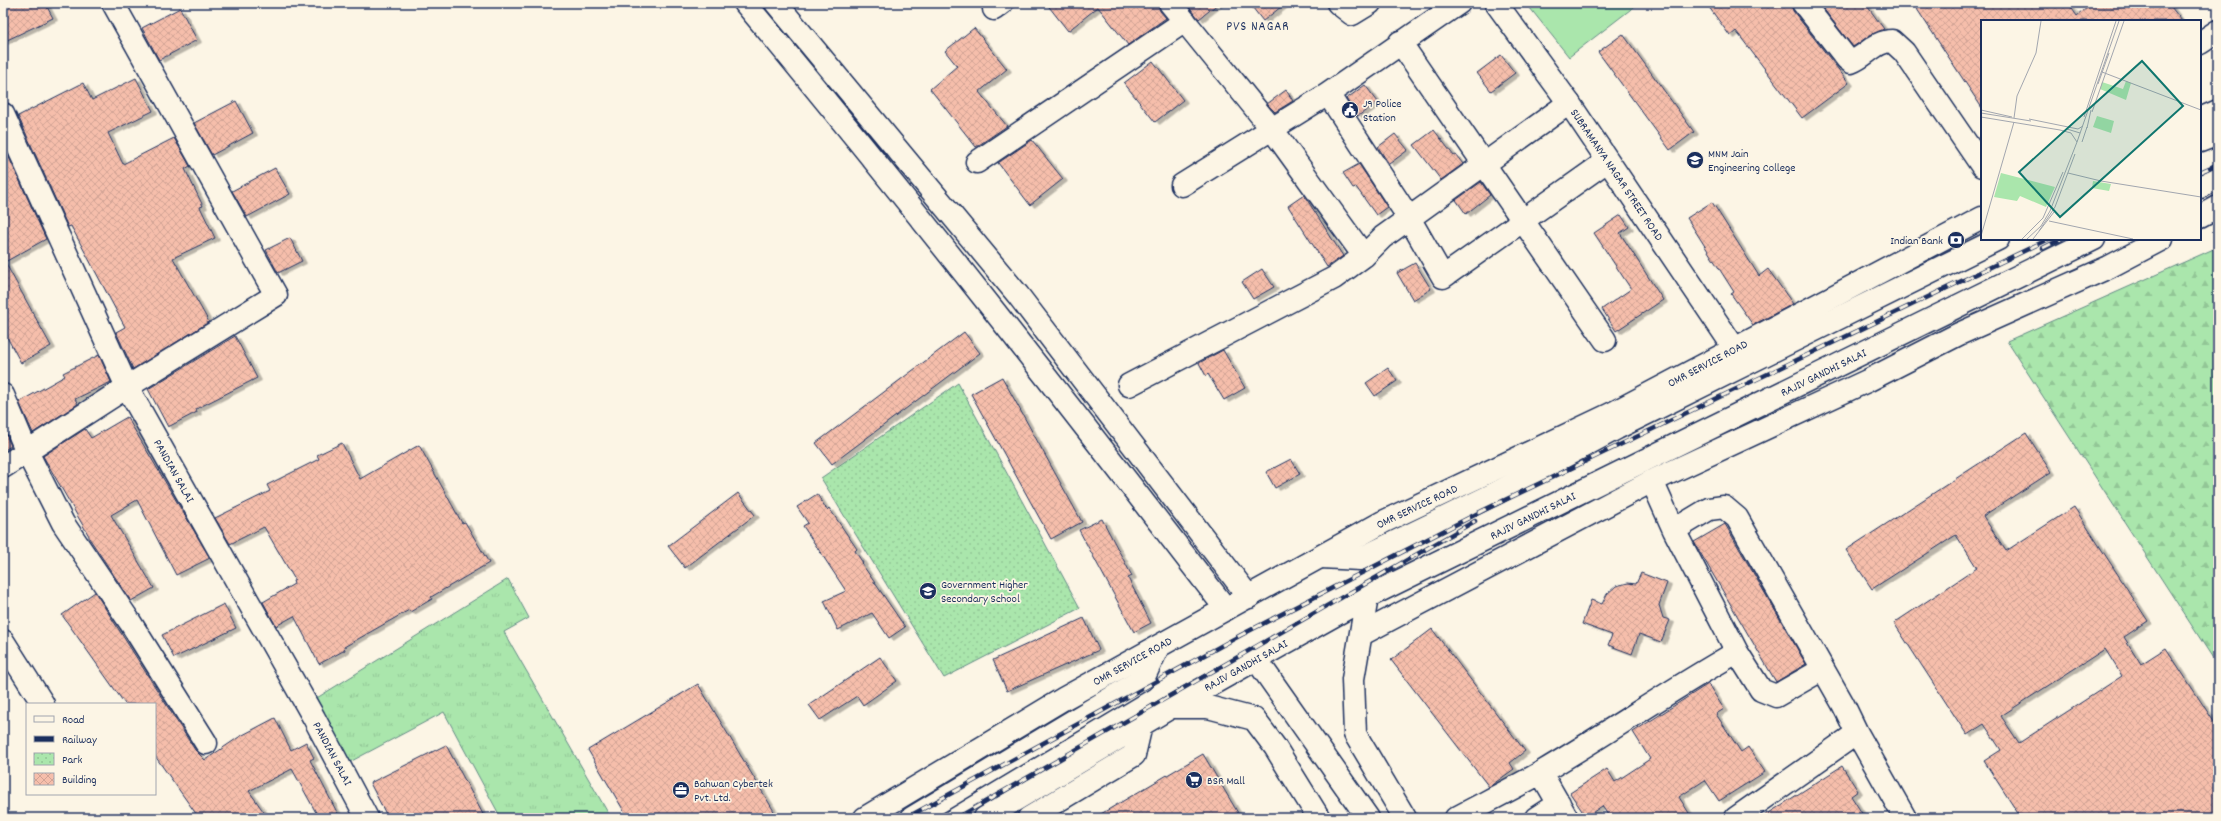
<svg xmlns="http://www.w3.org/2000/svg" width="2221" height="821" font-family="Dekko,sans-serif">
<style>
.grass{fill:url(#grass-tufts);stroke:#628a85}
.forest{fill:url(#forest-firs);stroke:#628a85}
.park{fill:url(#park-dots);stroke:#628a85}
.garden{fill:#aae6ac;stroke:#628a85}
.building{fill:url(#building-cross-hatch);stroke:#1b2f5e;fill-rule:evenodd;filter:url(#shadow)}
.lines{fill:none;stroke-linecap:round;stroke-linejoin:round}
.street-casing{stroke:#1b2f5e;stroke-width:25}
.secondary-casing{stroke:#1b2f5e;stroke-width:25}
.primary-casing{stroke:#1b2f5e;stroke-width:25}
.street{stroke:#fcf5e5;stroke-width:22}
.secondary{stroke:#fcf5e5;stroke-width:22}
.primary{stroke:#fcf5e5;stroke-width:22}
.rail-casing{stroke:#1b2f5e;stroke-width:4.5}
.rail{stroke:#fcf5e5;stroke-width:3;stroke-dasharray:9;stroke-linecap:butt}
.labels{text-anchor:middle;stroke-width:3.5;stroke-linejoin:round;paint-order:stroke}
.poi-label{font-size:12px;fill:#1b2f5e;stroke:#fcf5e5;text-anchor:start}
.street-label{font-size:12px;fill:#1b2f5e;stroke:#fcf5e5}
.neighbourhood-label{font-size:13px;letter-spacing:1px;fill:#1b2f5e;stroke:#fcf5e5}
.inset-road{fill:none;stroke:#a2a6af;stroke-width:1}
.view{fill:#0f766e;fill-opacity:0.15;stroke:#0f766e;stroke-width:2}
.inset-edge{fill:none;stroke:#1b2f5e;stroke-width:2}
</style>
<defs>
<pattern id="grass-tufts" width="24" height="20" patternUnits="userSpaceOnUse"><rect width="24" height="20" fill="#aae6ac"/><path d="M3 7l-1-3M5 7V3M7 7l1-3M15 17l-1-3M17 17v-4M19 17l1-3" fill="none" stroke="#92c696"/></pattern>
<pattern id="forest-firs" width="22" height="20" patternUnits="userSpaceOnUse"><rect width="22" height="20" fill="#aae6ac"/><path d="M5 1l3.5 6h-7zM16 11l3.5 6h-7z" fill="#92c696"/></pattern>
<pattern id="park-dots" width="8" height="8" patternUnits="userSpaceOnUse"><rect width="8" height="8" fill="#aae6ac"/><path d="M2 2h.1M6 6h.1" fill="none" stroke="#92c696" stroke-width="1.8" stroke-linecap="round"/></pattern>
<pattern id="building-cross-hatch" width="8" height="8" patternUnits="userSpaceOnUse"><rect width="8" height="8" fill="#f6beab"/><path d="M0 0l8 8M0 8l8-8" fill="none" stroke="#d2a496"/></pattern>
<filter id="shadow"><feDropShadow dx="4.5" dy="2.5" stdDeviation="0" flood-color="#0004"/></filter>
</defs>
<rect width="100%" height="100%" fill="#fcf5e5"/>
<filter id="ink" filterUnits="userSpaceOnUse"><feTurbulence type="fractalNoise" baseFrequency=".025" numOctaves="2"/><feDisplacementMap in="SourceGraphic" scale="8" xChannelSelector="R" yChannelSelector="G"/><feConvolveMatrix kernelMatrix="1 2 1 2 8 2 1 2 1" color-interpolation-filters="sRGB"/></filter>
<g filter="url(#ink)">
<path class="grass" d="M508,579L529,618L504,632L611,818H501L444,712L346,764L312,701Z"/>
<path class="forest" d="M2218,247V666L2007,341Z"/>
<path class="park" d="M958,383L1080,608L944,678L821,478Z"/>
<path class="garden" d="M1526,3H1639L1569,57Z"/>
<path class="building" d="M3,3H45L53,18L3,42Z
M1046,3H1158L1160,11L1166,18L1128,45L1098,7L1068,31Z
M1186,3H1219L1199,19Z
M1249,3H1286L1263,21Z
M1706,3H1791L1793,11L1849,83L1802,118L1736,31L1730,36Z
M1819,3H1865L1884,29L1870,35L1853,47Z
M1913,3H2068L2077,16L2093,3H2168L2182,21H1982V108Z
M180,8L197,40L159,60L142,28Z
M974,28L1007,69L979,92L1007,126L976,147L930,89L957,66L945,51Z
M1623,34L1694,132L1670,150L1598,52Z
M1501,55L1515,73L1491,91L1477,73Z
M1153,61L1183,100L1155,122L1124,83Z
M136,78L153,111L108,133L123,164L174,138L190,166L185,169L203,206L200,207L215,238L173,258L209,322L133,369L116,332L125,327L71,226L68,227L18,116L83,83L92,100Z
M1365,85L1378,102L1358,116L1346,99Z
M1286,90L1293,101L1275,112L1267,104Z
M236,101L253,133L212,155L194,123Z
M1434,130L1454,156L1456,155L1463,164L1441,180L1414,145Z
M1395,134L1408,150L1389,164L1378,147Z
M1032,140L1063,179L1030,205L998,163Z
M3,144L46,239L5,262L51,346L21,363L3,330Z
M1359,164L1387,207L1376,215L1356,187L1353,188L1343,173Z
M275,168L290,194L247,217L232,191Z
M1481,182L1490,195L1466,214L1456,200Z
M1304,195L1343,256L1327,267L1288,206Z
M1712,202L1759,276L1768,269L1793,304L1753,325L1731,294L1734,292L1687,218Z
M1621,215L1629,227L1620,233L1663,300L1616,331L1602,309L1631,289L1594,233Z
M290,238L302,261L278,273L266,250Z
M1415,263L1431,289L1413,300L1397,273Z
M1262,269L1274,287L1253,299L1242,282Z
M964,332L980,353L832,464L816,443Z
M235,336L257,378L196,409L197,412L168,427L148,389Z
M1223,350L1245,388L1224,400L1208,374L1206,376L1199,363Z
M99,355L111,382L75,399L78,404L33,433L19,402L65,376L63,373Z
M1388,368L1397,381L1375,396L1366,383Z
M1002,377L1082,522L1051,539L971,394Z
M127,417L210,558L176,575L137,500L111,515L154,588L131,601L89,538V536L43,456L85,429L91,438Z
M3,427L11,446L3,451Z
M2026,433L2051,472L1983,516L2006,551L2074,507L2148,621L2124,637L2141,664L2166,648L2218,728V818H2021L1984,761L2001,750L1984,724L1967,735L1894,623L1977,568L1956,535L1872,589L1846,550ZM2105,649L2122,676L2019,743L2001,716Z
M342,443L360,479L419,445L462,523L465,522L489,563L431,597L432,599L410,612L409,610L344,647L345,650L319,664L294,616L276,626L263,602L294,584L293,581L295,580L264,527L230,544L215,518L270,491L267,485L319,459L317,455Z
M1291,459L1300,474L1275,488L1266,472Z
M738,493L755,515L685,568L668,546Z
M817,494L827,510L829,508L857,549L855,551L863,563L862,564L905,627L889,638L872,613L838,630L824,601L846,591L803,526L808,523L797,507Z
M1102,519L1132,576L1128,578L1151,623L1134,632L1079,530Z
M1725,524L1806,664L1776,682L1694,542Z
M1641,573L1667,583L1659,605L1663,618L1670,620L1661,642L1639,634L1632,654L1608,645L1612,635L1582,624L1591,600L1602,604L1607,594L1616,586L1628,583L1636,584Z
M95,592L195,750L205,760L239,737L275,718L291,750L306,742L314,758L310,760L340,818H319L292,769L249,791L268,818H199L155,756V704H125L62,615Z
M224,604L236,628L174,658L162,635Z
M1084,618L1099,650L1007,691L993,660Z
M1432,629L1525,751L1510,763L1514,769L1489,787L1391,660Z
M880,657L897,681L863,705L857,696L820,720L809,705Z
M698,684L778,818H628L588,750Z
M1708,684L1724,709L1716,714L1741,752L1748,747L1765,772L1719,801L1705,780L1679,797L1692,818H1610L1602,806L1586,817L1570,793L1607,769L1615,782L1650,759L1633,732Z
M446,745L485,818H388L370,783Z
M1203,754L1241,818H1094Z
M1842,766L1858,791L1851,796L1865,818H1761Z"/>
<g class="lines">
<defs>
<path id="street" d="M745,3C910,201 1069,405 1226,609
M776,3L1018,295L1249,597
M1170,3L1272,129L1364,256
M1338,3L1352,14L1370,3
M1803,3L1847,59L1851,62C1867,56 1875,41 1892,41L1904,52L1982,166
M994,9L1002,3
M1400,42L1605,340
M2200,43L2218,31
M1328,94L1409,218L1443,277L1607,161
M977,162L1185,21
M1182,185L1328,94L1459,3
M1129,385L1334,278L1364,256L1383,237L1569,103
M3,395L27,452L63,523L130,622L206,743
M3,467L127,387L276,295L113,3
M1652,481L1674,530L1709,509L1724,507L1737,518L1843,704L1857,733L1905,818
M3,641L43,704
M1737,652L1761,690L1776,696L1823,669
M1541,773L1567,818
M1456,818C1484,803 1514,788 1542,772C1608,733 1670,690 1737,652L1674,530
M1536,818L1559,803
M1736,818L1857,733"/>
<g id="secondary">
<path id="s1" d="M1496,3L1569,103L1735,349L1740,362"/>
<path id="s2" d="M3,114L127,387L314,718L367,818"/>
<path d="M2200,119L2218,111"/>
<path d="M2200,217L2218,207"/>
<path d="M1362,634L1652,481L1867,381L1959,334L2109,267L2162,239"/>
<path d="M1171,707H1208L1254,719L1275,747L1319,818"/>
<path id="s3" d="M865,818L1063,699L1383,522L1611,414L1982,218"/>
<path d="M1029,818L1134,755L1141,725"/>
</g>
<g id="primary">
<path d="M2200,141L2218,134"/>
<path d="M2200,187L2218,178"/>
<path d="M1321,557L1360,559L1393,543L1496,493L1617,428L1998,239"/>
<path d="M1367,597L1353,679L1355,734L1405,818"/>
<path d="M1256,659L1368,818"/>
<path d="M912,818L1143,679L1158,647"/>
<path id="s4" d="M985,818L1171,707L1367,597L2094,239"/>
</g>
</defs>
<use href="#street" class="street-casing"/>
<use href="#secondary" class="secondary-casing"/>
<use href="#primary" class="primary-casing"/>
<use href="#street" class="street"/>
<use href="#secondary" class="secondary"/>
<use href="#primary" class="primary"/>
<defs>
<path id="rail" d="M2200,172L2218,164
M2043,248L2061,239
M906,818L1241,635L1484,510L2049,239
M957,818L1475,521"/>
</defs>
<use href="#rail" class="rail-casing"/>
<use href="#rail" class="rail"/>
</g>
</g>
<defs>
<symbol id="civic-disc" viewBox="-11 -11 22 22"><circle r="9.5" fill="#1b2f5e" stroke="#fcf5e5"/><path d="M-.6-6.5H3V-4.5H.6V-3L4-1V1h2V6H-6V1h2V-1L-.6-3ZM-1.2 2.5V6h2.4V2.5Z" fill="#fff"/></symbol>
<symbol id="university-disc" viewBox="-11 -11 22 22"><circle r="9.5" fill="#1b2f5e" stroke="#fcf5e5"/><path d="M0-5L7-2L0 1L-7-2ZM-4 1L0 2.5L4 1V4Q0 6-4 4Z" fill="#fff"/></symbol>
<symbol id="bank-disc" viewBox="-11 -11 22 22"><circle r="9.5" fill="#1b2f5e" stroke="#fcf5e5"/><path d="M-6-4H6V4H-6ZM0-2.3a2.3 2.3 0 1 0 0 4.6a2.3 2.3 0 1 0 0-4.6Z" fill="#fff"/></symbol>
<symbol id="school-disc" viewBox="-11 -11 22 22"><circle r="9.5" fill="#1b2f5e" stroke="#fcf5e5"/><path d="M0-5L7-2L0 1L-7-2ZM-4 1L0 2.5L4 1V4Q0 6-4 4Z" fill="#fff"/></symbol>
<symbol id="supermarket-disc" viewBox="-11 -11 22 22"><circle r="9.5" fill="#1b2f5e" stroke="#fcf5e5"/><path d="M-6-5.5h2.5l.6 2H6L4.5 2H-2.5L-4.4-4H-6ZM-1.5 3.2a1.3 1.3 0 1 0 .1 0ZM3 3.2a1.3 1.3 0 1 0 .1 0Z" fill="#fff"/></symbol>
<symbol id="office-disc" viewBox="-11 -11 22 22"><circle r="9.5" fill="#1b2f5e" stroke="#fcf5e5"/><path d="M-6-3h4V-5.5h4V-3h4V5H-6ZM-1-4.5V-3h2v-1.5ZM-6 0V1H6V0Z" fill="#fff"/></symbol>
</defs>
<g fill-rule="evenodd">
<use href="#civic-disc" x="1340" y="100" width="20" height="20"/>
<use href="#university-disc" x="1685" y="150" width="20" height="20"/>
<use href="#bank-disc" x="1946" y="230" width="20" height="20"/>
<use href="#school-disc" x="918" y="581" width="20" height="20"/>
<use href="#supermarket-disc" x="1184" y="770" width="20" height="20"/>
<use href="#office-disc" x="671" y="780" width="20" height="20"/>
</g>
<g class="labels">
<g class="poi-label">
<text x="1363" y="107">J9 Police<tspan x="1363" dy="14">Station</tspan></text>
<text x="1708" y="157">MNM Jain<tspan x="1708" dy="14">Engineering College</tspan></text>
<text x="1943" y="244" text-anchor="end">Indian Bank</text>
<text x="941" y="588">Government Higher<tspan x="941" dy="14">Secondary School</tspan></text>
<text x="1207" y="784">BSR Mall</text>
<text x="694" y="787">Bahwan Cybertek<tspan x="694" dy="14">Pvt. Ltd.</tspan></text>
</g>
<g class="street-label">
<text dy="4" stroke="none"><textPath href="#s1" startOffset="210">SUBRAMANYA NAGAR STREET ROAD</textPath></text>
<text dy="4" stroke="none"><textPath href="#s3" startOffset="958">OMR SERVICE ROAD</textPath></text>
<text dy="4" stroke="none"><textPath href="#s4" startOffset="950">RAJIV GANDHI SALAI</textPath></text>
<text dy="4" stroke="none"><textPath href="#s2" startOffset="396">PANDIAN SALAI</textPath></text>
<text dy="4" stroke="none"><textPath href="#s3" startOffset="634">OMR SERVICE ROAD</textPath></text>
<text dy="4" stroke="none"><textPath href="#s4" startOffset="626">RAJIV GANDHI SALAI</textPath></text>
<text dy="4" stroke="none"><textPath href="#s3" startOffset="310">OMR SERVICE ROAD</textPath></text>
<text dy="4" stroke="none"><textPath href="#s4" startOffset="302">RAJIV GANDHI SALAI</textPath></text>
<text dy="4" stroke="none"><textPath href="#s2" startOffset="720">PANDIAN SALAI</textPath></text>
</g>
<g class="neighbourhood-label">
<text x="1258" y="30">PVS NAGAR</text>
</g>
</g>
<g transform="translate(1981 20)">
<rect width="220" height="220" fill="#fcf5e5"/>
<path d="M145,61L150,63L145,80L119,69L121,62L142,69Z" fill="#aae6ac"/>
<path d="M20,153L74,167L65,187L39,176L36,181L13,177Z" fill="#aae6ac"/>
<path d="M116,96L133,101L130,113L112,107Z" fill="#aae6ac"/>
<path d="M112,161L130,164L128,171L111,168Z" fill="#aae6ac"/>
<path class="inset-road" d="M121,52L220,90M117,64L128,33M0,90L31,97M111,92L143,1M0,93L50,101M0,97L79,110L90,113L96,122M103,97L135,1M33,98L36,76L55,33L60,1M48,99L97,109L102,106M106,108L110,90M86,109L99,113M101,122L106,107M87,153L120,161L220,177M68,201L152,219M58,211L74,187L94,134M0,216L33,102M41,219L62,198L82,152M46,219L60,206L69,191L96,122L138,1M52,219L73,192"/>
<path class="view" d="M161,41L202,86L79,197L38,152Z"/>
<rect width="220" height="220" class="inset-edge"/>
</g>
<rect width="2221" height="821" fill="none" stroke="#fcf5e5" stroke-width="16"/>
<rect x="8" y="8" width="2205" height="805" fill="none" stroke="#1b2f5e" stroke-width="1.5" filter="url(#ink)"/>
<rect x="26" y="703" width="130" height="92" fill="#fcf5e5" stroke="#a2a6af"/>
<rect x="34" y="716" width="20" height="6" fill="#fcf5e5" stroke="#a2a6af"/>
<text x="62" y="723" font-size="12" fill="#1b2f5e">Road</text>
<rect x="34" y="736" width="20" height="6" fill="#1b2f5e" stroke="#a2a6af"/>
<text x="62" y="743" font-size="12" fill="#1b2f5e">Railway</text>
<rect x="34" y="753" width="20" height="12" fill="url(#park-dots)" stroke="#a2a6af"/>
<text x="62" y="763" font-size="12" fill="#1b2f5e">Park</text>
<rect x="34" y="773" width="20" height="12" fill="url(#building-cross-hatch)" stroke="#a2a6af"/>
<text x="62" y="783" font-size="12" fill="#1b2f5e">Building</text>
</svg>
